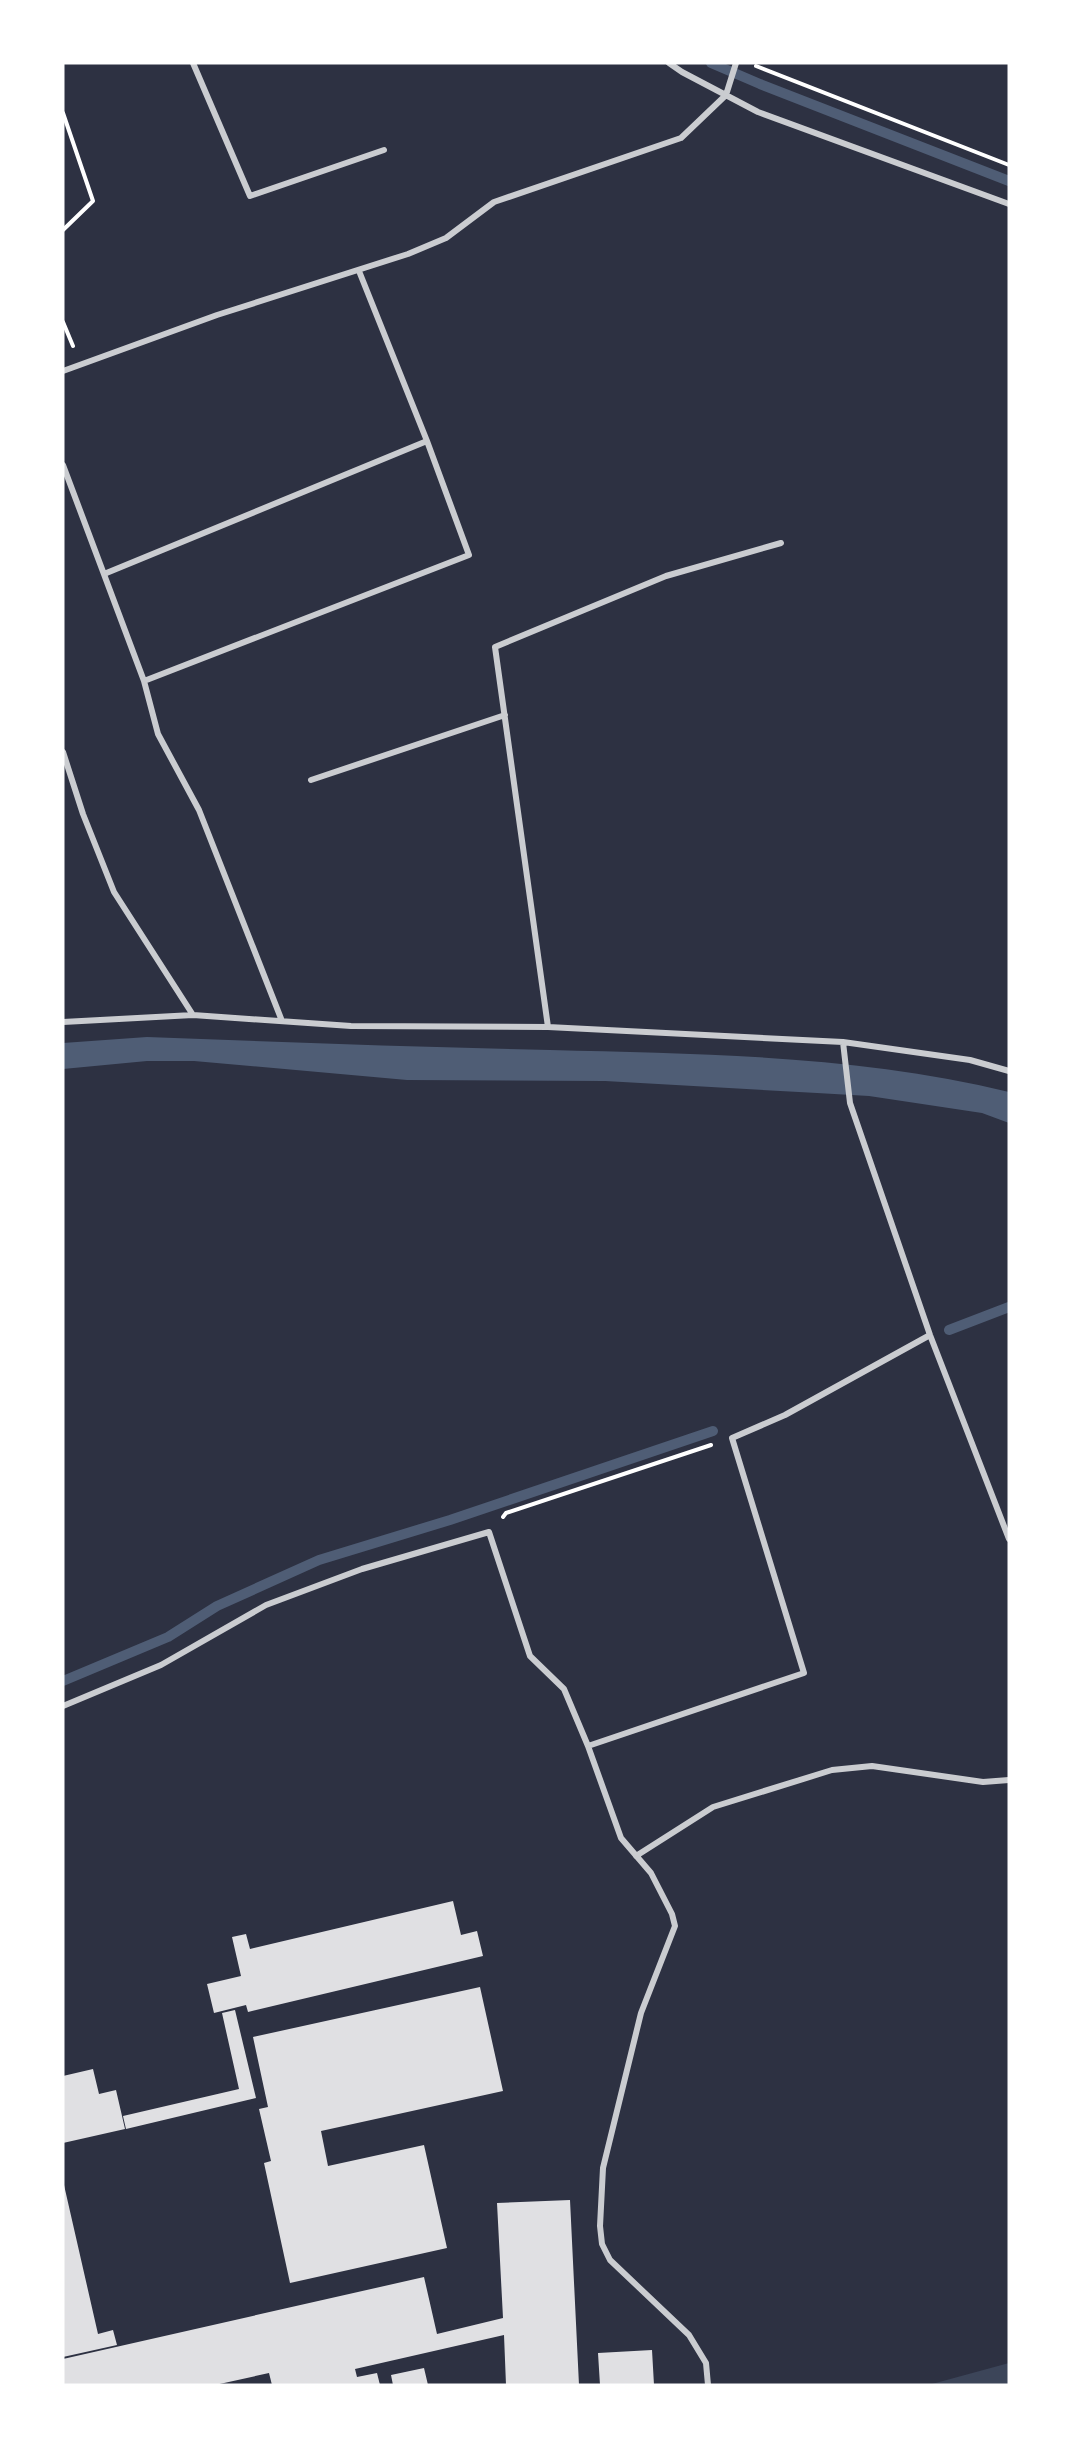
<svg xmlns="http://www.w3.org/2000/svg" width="1072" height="2448" font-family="'Roboto Condensed',sans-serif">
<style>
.green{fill:#3c4559}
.water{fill:#4f5d75}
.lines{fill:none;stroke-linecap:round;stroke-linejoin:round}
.stream{stroke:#4f5d75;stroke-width:10}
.building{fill:#e0e0e3}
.path{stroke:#fff;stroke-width:4}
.minor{stroke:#caccd0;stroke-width:6}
</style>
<rect width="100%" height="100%" fill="#2d3142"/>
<path class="green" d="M1009,2363V2385H932V2384Z"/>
<path class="water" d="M147,1037C281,1042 416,1047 550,1050C703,1054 859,1055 1009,1092V1123L982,1113L869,1096L817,1093L605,1081L407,1080L194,1061H147L63,1069V1043Z"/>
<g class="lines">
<path class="stream" d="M711,63L760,84L1009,181
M949,1330L1009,1307
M63,1681L168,1637L217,1606L319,1560L450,1520L713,1431"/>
</g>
<path class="building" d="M453,1901L461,1935L477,1931L483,1956L248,2012L246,2005L214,2013L207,1984L241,1976L232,1937L246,1934L250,1949Z
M480,1987L503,2091L321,2131L328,2166L424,2145L447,2248L290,2283L264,2163L271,2161L259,2109L268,2107L253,2037Z
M235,2010L256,2098L126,2129L123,2116L239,2089L222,2013Z
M93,2069L99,2094L116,2090L125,2129L63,2143V2076Z
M64,2185L98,2334L113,2330L117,2345L63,2357Z
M570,2200L579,2385H506L504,2335L355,2369L357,2377L377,2373L380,2385H272L269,2373L215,2385H63V2359L424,2277L437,2334L503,2318L497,2203Z
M652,2350L654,2385H600L598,2353Z
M424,2368L428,2385H393L391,2375Z"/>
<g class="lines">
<path class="path" d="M756,66L1009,165
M63,113L93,201L63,230
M63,322L73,346
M503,1517L506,1513L711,1445"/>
<path class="minor" d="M193,63L250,196L384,150
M669,63L682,72L758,112L1009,204
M63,371L217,315L408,254L446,238L494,202L681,138L726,95L736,63
M63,465L144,681L158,734L199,810L282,1021
M104,574L427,441
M144,681L469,555L427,441L359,271
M63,752L83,814L114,892L193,1015
M311,780L505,715
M63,1022L193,1015L351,1026L548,1027L843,1042L970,1060L1009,1071
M548,1027L495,647L666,576L781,543
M843,1042L850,1103L930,1335L1009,1539
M63,1706L161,1665L266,1605L362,1569L489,1532L530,1656L564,1689L588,1746L621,1838L651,1873L672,1914L675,1926L641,2013L603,2168L600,2226L602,2244L610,2260L689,2335L706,2363L708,2385
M588,1746L804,1673L732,1438L785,1415L930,1335
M636,1856L713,1807L832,1770L872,1766L983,1782L1009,1780"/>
</g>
<rect width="1072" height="2448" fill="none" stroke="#ffffff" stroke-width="129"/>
</svg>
